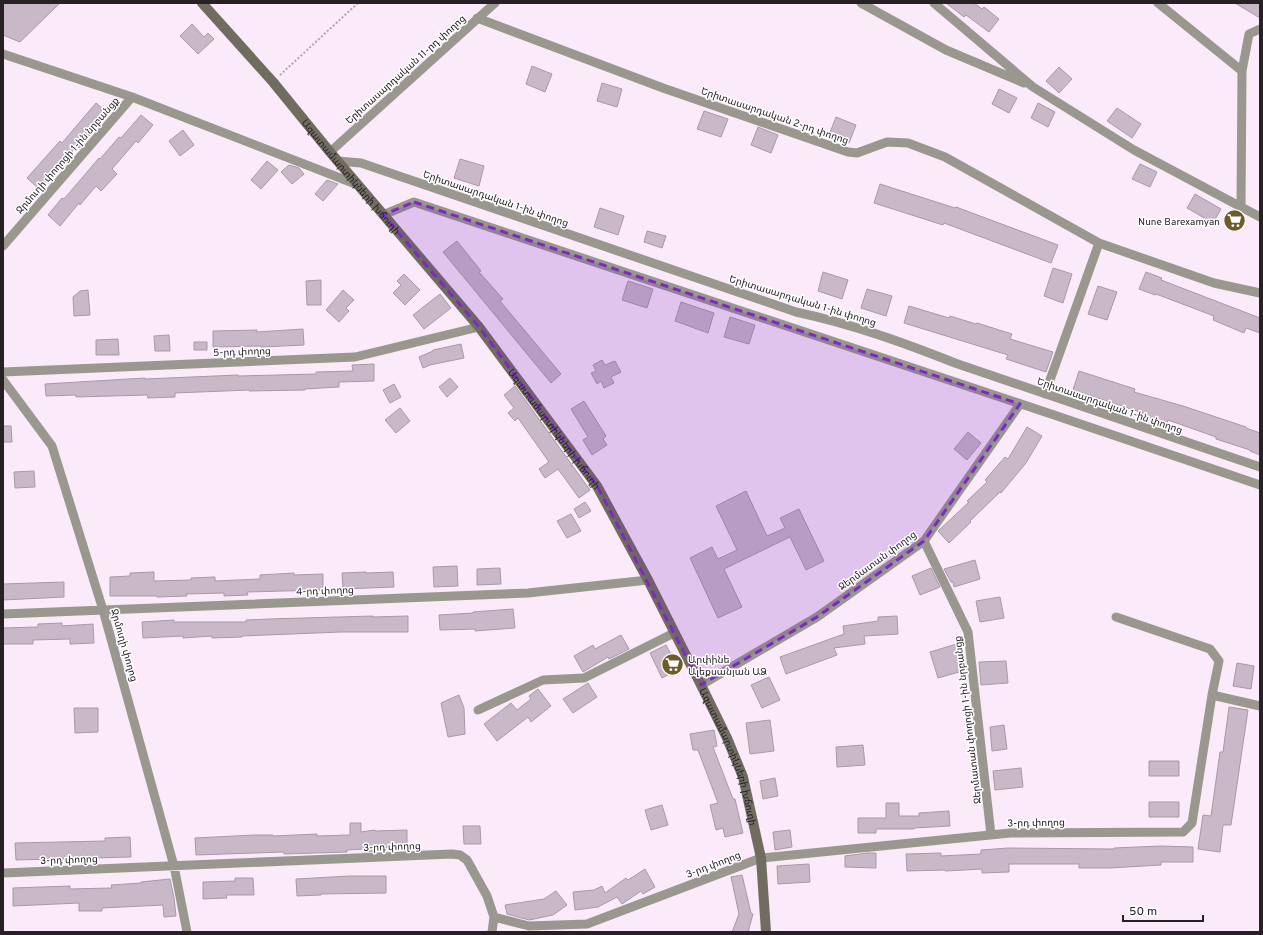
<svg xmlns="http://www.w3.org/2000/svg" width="1263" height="935" font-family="Overpass,'Noto Sans Armenian',sans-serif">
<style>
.building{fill:#c9b8c8;stroke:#a999a8}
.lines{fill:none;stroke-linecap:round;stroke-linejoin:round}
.path{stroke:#b1a4af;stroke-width:2;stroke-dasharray:2 2;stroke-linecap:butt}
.street{stroke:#99978e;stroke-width:9}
.secondary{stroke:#706d60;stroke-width:10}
.marked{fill:#7b2cbf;fill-opacity:0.2;stroke:#7b2cbf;stroke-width:3;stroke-dasharray:8 5;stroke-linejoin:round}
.labels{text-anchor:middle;stroke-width:3;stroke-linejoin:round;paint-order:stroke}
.street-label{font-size:10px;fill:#272126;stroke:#fff}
.poi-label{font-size:10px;fill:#272126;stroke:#fff;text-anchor:end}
</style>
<rect width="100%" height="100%" fill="#fbeaf9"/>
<path class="building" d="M3,3H60L20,42L3,35Z
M946,3H974L982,9L984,7L999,19L989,32L966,15L964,17Z
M1235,3H1260V18Z
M192,24L204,37L208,33L214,39L198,54L180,36Z
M532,66L552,74L545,92L526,84Z
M1059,67L1072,79L1059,93L1046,81Z
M602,83L622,89L617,107L597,101Z
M999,89L1017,98L1009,113L992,104Z
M96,103L108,113L79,148L77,146L39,189L27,178L60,141L62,143Z
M1038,103L1055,112L1048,127L1031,118Z
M1117,108L1141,124L1132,138L1107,121Z
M704,111L728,119L721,137L697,129Z
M141,115L153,125L138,143L136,141L112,169L117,174L101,191L96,186L80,205L79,203L60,226L48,215L62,198L64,199L99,158L100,159L119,137L121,138Z
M836,117L856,125L849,143L829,135Z
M758,127L778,135L771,153L751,145Z
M183,130L194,145L180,156L169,141Z
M460,159L484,166L479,186L454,178Z
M267,161L278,170L261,189L251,180Z
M1140,164L1157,172L1150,187L1132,179Z
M289,165L299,168L304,174L292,184L281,172Z
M327,180L338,184L323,201L315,194Z
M880,184L955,208L956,207L1058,245L1051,263L944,223L943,225L874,203Z
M1195,194L1221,209L1213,223L1187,208Z
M600,208L624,216L618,235L594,227Z
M647,231L666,236L662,248L644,242Z
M457,241L481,271L479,272L503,299L500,301L561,374L551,383L443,252Z
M1053,268L1072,274L1063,303L1044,296Z
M823,272L848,280L842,299L818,291Z
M1146,272L1162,278L1161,280L1260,318V333L1246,328L1244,333L1213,320L1214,316L1156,294L1155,295L1139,289Z
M404,274L420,290L405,305L393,293L401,285L397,281Z
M321,280V305H307L306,281Z
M628,281L653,289L647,308L622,300Z
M1098,286L1117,292L1107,320L1088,314Z
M867,289L892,296L886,316L861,308Z
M88,290L90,315L74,316L73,297L80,291Z
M343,290L354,300L346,308L349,311L339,322L326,310Z
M440,294L451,308L424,329L413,315Z
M681,302L714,313L708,333L675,321Z
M909,306L949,318L950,316L976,324L977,323L1012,334L1010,339L1053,352L1046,372L1006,359L1008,355L904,323Z
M730,317L755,325L749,344L724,337Z
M303,329L304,345L261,347V346L213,347V331L257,330V332Z
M169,335L170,351H155L154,336Z
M118,339L119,355H96V340Z
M194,342H207V350H194Z
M461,344L464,358L430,365L423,368L419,357L433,351V350Z
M602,360L605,365L615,361L621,372L611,377L614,383L604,388L601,381L597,384L591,373L596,371L593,365Z
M374,364V381L339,382V387L305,389V390L249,391V390L175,393V397L148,398L147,395L76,397V395L46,396L45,384L145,378V379L238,375V376L316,374V372L353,371L352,365Z
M1079,371L1135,389L1134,392L1183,406L1246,427V428L1260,433V455L1250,451V450L1216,439V437L1168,420L1167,423L1142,415L1143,413L1073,390Z
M450,378L458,387L447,397L439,387Z
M394,384L401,397L390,403L383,390Z
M515,386L590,490L579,498L558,469L545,478L539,469L549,462L518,418L515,421L508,413L514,408L504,395Z
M584,401L606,436L603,439L607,445L592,455L583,440L588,437L571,409Z
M400,408L410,421L396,433L385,420Z
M3,426H11L12,442H3Z
M1027,427L1042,436L1026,463L1001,493L1000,492L970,521L971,522L949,543L938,531L969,502L967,501L987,482L985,480L1005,457L1008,459Z
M968,432L981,443L967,460L954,449Z
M34,471L35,487L15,488L14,472Z
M746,491L767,536L785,528L780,518L799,509L824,561L806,570L790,537L724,569L742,607L718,618L690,558L712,547L718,559L737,550L716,506Z
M585,502L591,511L579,518L574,509Z
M571,514L581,531L567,538L557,521Z
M975,560L980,579L954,587L953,582H951L944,569Z
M457,566L458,586L434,587L433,567Z
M500,568L501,584L477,585V569Z
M931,568L940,587L920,595L912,576Z
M154,572V581L191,580V578L215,577V581L260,579V575L294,573V575L323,574V590L247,592L248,595L224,596V593L186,594L187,596L157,597V596H110V577L130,576V573Z
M366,572V573L393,572L394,587L343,589L342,573Z
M64,582V597L3,600V584Z
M1000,597L1004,618L980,622L976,601Z
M513,609L515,628L475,631V629L440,630L439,615L473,613V612Z
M373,616V617L408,616V632H341L242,636V637L212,638V636L183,638V636L143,638L142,622L174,620V622H246V620L269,619Z
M897,616L898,634L864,636L865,644L834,648L837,655L786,674L780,657L844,634L843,626L878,621V617Z
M62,623V626L93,624L94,643L70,644V639L33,640V644H3V628L38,627V624Z
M621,635L629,649L609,659L608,657L583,672L574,656L593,645L595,649Z
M960,643L965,663L966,670L938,678L930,652Z
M666,645L679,669L662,678L650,653Z
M1006,661L1008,683L981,685L979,662Z
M1237,663L1254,666L1251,689L1233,686Z
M769,677L780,700L762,708L751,685Z
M588,683L597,697L573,713L563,699Z
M538,689L551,706L531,722L528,717L497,741L484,724L511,703L517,710L531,699L529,696Z
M459,695L464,708L465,734L448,737L441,703Z
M1229,707L1248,710L1231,825H1223L1220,852L1198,849L1203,815L1211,816L1220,752H1223Z
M74,708H98V732L75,733Z
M770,720L774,751L750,754L746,723Z
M1004,725L1007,749L992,751L990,727Z
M714,730L717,746L713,747L733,799H735L743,833L725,837L723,828L716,830L710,805L718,803L698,750H693L690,734Z
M863,745L865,765L837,767L836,747Z
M1149,761H1179V776H1149Z
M1021,768L1023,787L995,790L993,771Z
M775,778L778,796L763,799L760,781Z
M1149,802H1179V817H1149Z
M886,803H899V816H919V813L949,811L950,826L914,828V829H876V833H858V818H886Z
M662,805L668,825L651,830L645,810Z
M350,823H361V832L375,830V831L407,830V847L377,848V851L364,852V849L347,850V852L284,854V852L196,855L195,838L254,835H273V836L317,834V836L350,835Z
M463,826H480L481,844H464Z
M790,830L792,847L775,850L773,832Z
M130,837L131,857L16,860L15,843L105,841V838Z
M1161,846L1193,847V862H1161V865L1109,868H1079V864H1009V872L982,873V869L945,871V870L907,871L906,854L941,853V856L981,854V850L1008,848L1114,849V848Z
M868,853H876V868L845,867V856Z
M809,864L810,882L778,884L777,866Z
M645,869L655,887L643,894L641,891L622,904L617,897L598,907L575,910L573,892L594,890L602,886L605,893L626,878L628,880Z
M742,875L751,913L753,914L748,932H732L739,914L731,877Z
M349,876H386V893L321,894V895L297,896L296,879Z
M235,878H253L254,895H226L227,898L203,899V882L235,881Z
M170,879L174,898L176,916L164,917L163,905L102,908V911H79V903L13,906V888L70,886V889L112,888L111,885L141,883V882Z
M556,891L567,905L553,915L529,920L507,914L505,905L544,899Z"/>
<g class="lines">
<path class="path" d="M280,75L358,3"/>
<path class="street" d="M861,3L946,50L1024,83
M934,3L1033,87L1134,150L1260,217
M1158,3L1242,71
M477,18L663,88L848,152L857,153L887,142L908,143L945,157L1099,243L1214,283L1260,293
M3,54L132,97L358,185
M330,152L495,3
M338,161L361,163L796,312C852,324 902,342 955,363L1260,467
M1241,206L1242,71L1249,34L1260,29
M383,215L414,202L1057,416L1260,485
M3,246L132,97
M3,372L355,357L479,327
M3,380L52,446L103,610L174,866L187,932
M1045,394L1099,243
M924,541L968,632L991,835
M3,614L528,593L648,580
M701,685L817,617L924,541L1020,404
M1212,695L1260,706
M478,710L543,680L584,678L674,633
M3,873L452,854L460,855L467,860L487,896L494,917L492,932
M494,917L529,926L587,924L761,858L1010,833L1183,832L1192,823L1212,695L1219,661L1210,649L1116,617"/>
<path class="secondary" id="s1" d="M202,3L273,82L330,152L479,327L597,486L648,580L701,685L727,738L743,777L761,858L766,932"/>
</g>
<path class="marked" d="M414,202L1020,404L924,541L817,617L701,685L597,486L479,327L383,215Z"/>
<defs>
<symbol id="supermarket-disc" viewBox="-11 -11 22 22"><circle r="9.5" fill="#6b5d2a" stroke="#fff"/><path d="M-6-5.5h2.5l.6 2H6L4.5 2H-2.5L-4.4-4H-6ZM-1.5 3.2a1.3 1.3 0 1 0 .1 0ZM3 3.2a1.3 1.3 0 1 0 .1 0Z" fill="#fff"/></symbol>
</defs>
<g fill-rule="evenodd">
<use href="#supermarket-disc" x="1222" y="208" width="25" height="25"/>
<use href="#supermarket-disc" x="660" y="652" width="25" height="25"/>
</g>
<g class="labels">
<g class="street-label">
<text transform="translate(405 69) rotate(-42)" y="4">Երիտասարդական 11-րդ փողոց</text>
<text transform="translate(775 115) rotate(19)" y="4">Երիտասարդական 2-րդ փողոց</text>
<text transform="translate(67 155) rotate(-49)" y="4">Ջրմուղի փողոցի 1-ին նրբանցք</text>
<text dy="4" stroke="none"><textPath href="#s1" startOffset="229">Ազատամարտիկների խճուղի</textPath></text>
<text transform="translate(496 198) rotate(19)" y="4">Երիտասարդական 1-ին փողոց</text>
<text transform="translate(803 300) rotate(17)" y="4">Երիտասարդական 1-ին փողոց</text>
<text transform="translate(242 351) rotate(-2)" y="4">5-րդ փողոց</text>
<text transform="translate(1110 405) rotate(19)" y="4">Երիտասարդական 1-ին փողոց</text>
<text dy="4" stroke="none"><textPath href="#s1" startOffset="553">Ազատամարտիկների խճուղի</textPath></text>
<text transform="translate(877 560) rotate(-36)" y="4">Ջերմատան փողոց</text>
<text transform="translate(325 590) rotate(-2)" y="4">4-րդ փողոց</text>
<text transform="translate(125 645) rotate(74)" y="4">Ջրմուղի փողոց</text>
<text transform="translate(967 720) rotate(-97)" y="4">Ջերմատան փողոցի 1-ին նրբանցք</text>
<text dy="4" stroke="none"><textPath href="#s1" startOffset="926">Ազատամարտիկների խճուղի</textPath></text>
<text transform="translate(1036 822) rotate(-1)" y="4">3-րդ փողոց</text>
<text transform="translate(392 846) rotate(-2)" y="4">3-րդ փողոց</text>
<text transform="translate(69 859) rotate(-2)" y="4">3-րդ փողոց</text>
<text transform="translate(713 864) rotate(-21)" y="4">3-րդ փողոց</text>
</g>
<g class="poi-label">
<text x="1220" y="225">Nune Barexamyan</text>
<text x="688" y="663" text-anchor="start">Արփինե<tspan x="688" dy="12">Ալեքսանյան ԱՁ</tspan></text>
</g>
</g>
<rect width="1263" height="935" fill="none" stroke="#272126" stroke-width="8"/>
<path d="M1123 915v6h80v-6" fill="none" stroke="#272126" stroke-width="2"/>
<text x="1129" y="915" font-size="12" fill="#272126" stroke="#ffffff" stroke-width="3" paint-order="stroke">50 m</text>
</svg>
